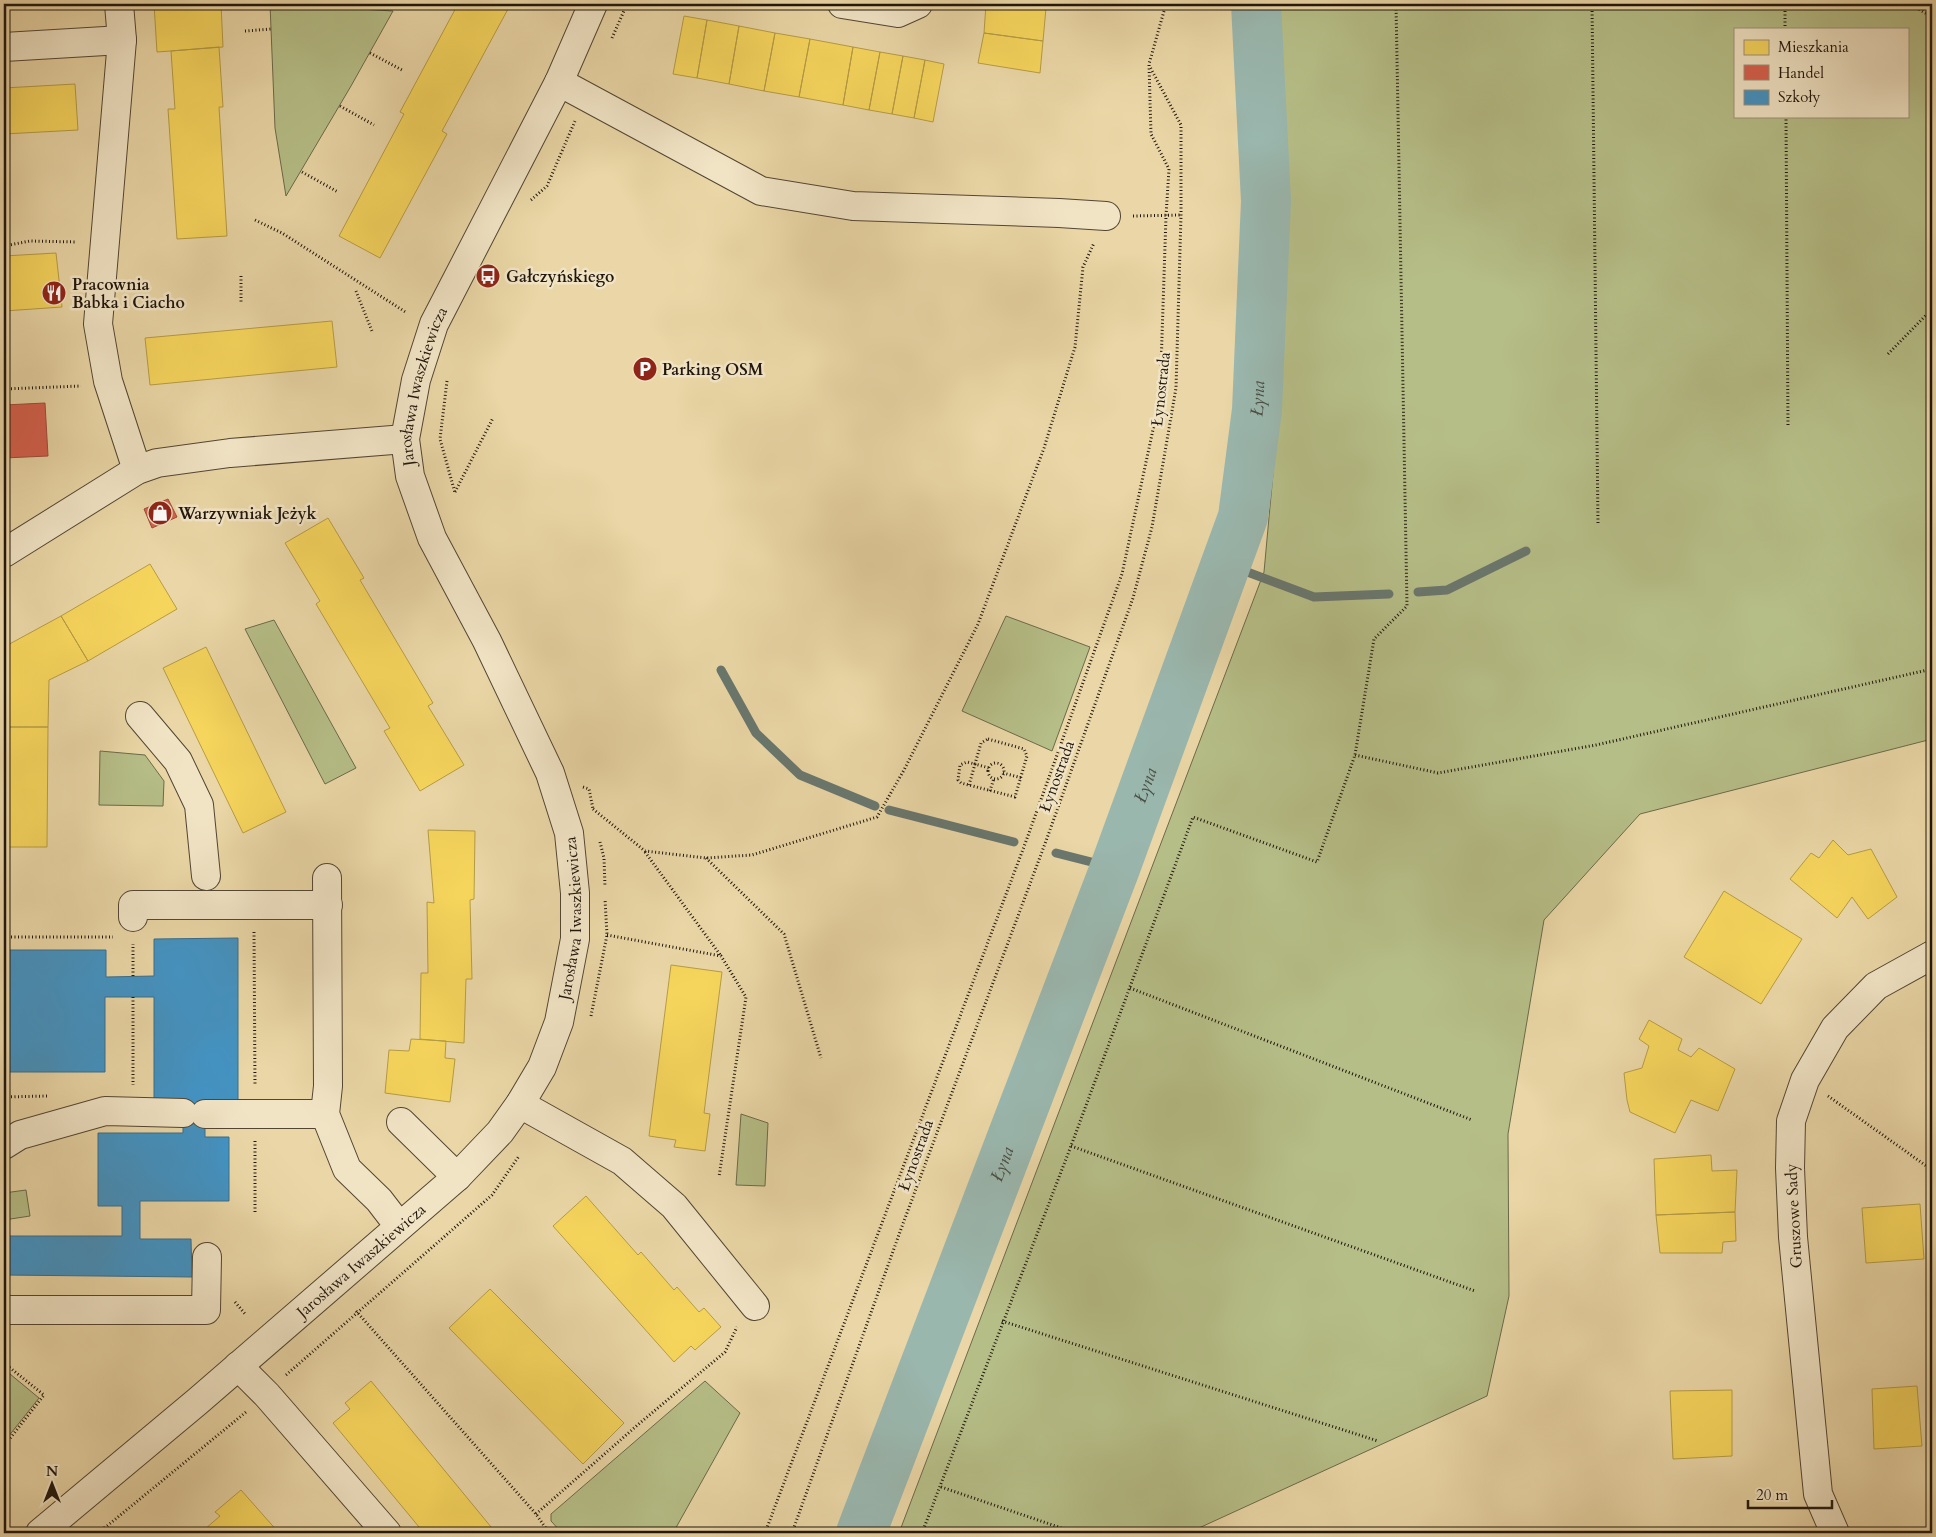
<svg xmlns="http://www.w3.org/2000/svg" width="1936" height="1537" font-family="Cardo,serif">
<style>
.green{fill:#b6be87;stroke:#6b6a4a;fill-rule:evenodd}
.homes{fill:#f6d55c;stroke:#b69c44}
.shops{fill:#d6604d;stroke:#9f4a3a}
.schools{fill:#4393c3;stroke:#386e8c}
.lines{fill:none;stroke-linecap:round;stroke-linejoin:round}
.stream{stroke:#69776e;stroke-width:9}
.river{stroke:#9ab7ae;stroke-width:50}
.minor-casing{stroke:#524633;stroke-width:30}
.path{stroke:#20160d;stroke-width:3;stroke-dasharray:1 2.5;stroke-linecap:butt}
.minor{stroke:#f1e4c5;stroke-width:28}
.labels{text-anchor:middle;stroke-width:5;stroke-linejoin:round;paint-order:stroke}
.poi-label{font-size:16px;font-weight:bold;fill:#20160d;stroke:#f1e4c5;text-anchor:start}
.street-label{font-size:16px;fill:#20160d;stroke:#f1e4c5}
.water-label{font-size:18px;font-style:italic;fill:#4b4e45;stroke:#f1e4c5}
</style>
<rect width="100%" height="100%" fill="#ead6a6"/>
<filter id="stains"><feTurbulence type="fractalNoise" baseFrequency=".004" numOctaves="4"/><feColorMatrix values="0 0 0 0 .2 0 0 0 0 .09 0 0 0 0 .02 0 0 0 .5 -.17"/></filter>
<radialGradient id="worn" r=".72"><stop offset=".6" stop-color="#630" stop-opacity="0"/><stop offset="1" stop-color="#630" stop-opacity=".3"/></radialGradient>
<path class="green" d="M270,4H342V8L393,11L351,86L286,196L275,128Z
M1269,4H1932V739L1640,814L1544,920L1508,1134L1509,1296L1487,1396L1188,1533H899L1264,572L1274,463ZM1735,29H1907V116H1735Z
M1006,616L1090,647L1052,751L962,711Z
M274,620L356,768L325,784L245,629Z
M100,751L145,755L164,781L163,806L99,805Z
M741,1114L768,1123L765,1186L736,1185Z
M26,1190L30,1216L4,1220V1193Z
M4,1369L39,1398L4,1442Z
M705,1381L740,1413L673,1533H562L551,1521V1514Z"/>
<path class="homes" d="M154,4H221L223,47L157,52Z
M458,4H499L508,9L442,131L447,134L380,258L339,236L404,114L400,112Z
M986,4H1015L1046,8L1043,41L984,33Z
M1015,4H1047L1046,8Z
M684,16L707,20L697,78L673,74Z
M707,20L739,26L729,84L697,78Z
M739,26L775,33L764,91L729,84Z
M775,33L810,39L799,97L764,91Z
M984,33L1043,41L1040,73L978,63Z
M810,39L853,47L843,105L799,97Z
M219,47L223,107H219L227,236L177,239L168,109H175L171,51Z
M853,47L880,52L869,110L843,105Z
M880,52L903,56L892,114L869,110Z
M903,56L925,60L914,118L892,114Z
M925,60L944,64L933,122L914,118Z
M75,84L78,130L4,134V88Z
M56,253L62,307L4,311V256Z
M332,321L337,367L150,385L145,338Z
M328,518L364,578L360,580L433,703L428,706L464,765L420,791L384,731L390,728L316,604L320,601L285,543Z
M150,564L177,609L88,661L61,616Z
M61,616L88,661L49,680L48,727H4V647Z
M206,647L286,812L243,833L163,668Z
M4,727H48L47,847H4Z
M428,830L475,831L474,899L470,900L472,979H466L464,1043L420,1039L421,973H428L427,902L434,903Z
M1833,840L1848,855L1871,849L1897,897L1868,919L1852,897L1837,918L1790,879L1811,853L1819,858Z
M1724,891L1802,939L1761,1004L1684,957Z
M671,965L722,972L704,1113L710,1114L705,1151L674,1147L676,1140L649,1136Z
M1649,1020L1682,1039L1678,1050L1691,1057L1699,1048L1735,1069L1718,1111L1691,1100L1675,1133L1630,1112L1627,1100L1624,1073L1642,1068L1649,1046L1639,1039Z
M411,1039L446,1041L445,1058L455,1059L450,1102L385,1093L389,1050L409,1051Z
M1711,1155L1712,1171L1737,1170L1735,1212L1656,1215L1654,1159Z
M586,1196L638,1255L641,1252L674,1290L677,1287L699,1312L704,1308L721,1327L695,1350L691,1346L674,1362L553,1226Z
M1920,1204L1924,1259L1866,1263L1862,1208Z
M1735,1212L1736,1241L1723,1242L1722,1253H1660L1656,1215Z
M490,1289L624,1423L583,1464L449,1328Z
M371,1381L496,1533H424L333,1423L350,1409L345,1403Z
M1917,1386L1922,1446L1874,1449L1872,1389Z
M1732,1390V1456L1673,1459L1670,1391Z
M241,1490L279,1533H208L205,1529L220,1516L215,1512Z"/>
<path class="shops" d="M45,403L48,456L4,458V405Z
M168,499L177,517L152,528L144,509Z"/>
<path class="schools" d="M238,938V1101H205V1137H229V1201H140V1239H191L192,1277L4,1275V1236H122V1206H98V1133H183V1106H154V997H105V1072H4V950H106V977L154,976V939Z"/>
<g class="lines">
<path class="stream" d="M1226,564L1314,597L1389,594
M1418,592L1447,590L1526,551
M721,670L756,733L800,775L875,806
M889,810L1014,842
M1056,853L1115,868"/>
<path class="river" id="s1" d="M861,1533L1115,868L1243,517L1257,410L1266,201L1256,4"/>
<defs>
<g id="minor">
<path d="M119,4L122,40L98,324L108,381L137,470"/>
<path d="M842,4L898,13L918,4"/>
<path d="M4,47L122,40"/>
<path d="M559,82L761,191L853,206L1059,213L1106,216"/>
<path d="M4,553L137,470L157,463L230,453L405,439"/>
<path d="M140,716L178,761L199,805L206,876"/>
<path d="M327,878L328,1086L325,1114L347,1169L379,1200L399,1226"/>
<path d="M133,917V905H328"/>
<path d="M520,1104L622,1161L674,1206L755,1306"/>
<path d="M205,1114H325"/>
<path d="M401,1122L457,1177"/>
<path d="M4,1145L20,1135L105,1111L183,1113"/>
<path d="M4,1310H206L207,1257"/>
<path d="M238,1366L267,1395L387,1533"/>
<path id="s2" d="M40,1533L198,1401L457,1177L500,1132L520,1104L542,1067L559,1022L575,939V893L569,833L550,773L487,641L432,538L410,476L405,439L416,380L434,324L559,82L593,4"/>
<path d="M1835,1533L1818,1494L1793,1237L1790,1168L1791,1121L1805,1080L1835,1028L1876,986L1932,955"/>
</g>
</defs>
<use href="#minor" class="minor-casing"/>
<path class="path" d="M1592,4L1598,524
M1785,4V29
M1910,4L1932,17
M245,31L271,29
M612,38L627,4
M370,53L402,70
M340,106L374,125
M1786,116L1788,427
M302,172L338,192
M531,200L547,186L575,121
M1133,216L1181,215
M255,220L282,233L407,313
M4,246L30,241L77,242
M241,276V303
M356,291L372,331
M1888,354L1932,309
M447,381L440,439L455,493
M4,389L81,386
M455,492L493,418
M988,739L1024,749L1027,756L1015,797L961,783L958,780L960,765L967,762L975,764L981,743Z
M1355,755L1438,773L1596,745L1932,669
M988 771a8 8 0 1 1 16 0a8 8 0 1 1-16 0Z
M1003,773L1022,778
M969,785L975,764L989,768
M583,787L589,789L593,809
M990,791L994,778
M593,809L645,851L706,858L752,855L877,817L904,770L978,624L1044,448L1075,347L1083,267L1094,243
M600,842L604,858L605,887
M645,852L721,956
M706,858L784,934L821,1058
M254,932L255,1086
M607,935L721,956L746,997L719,1177
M4,937H113
M133,976V944
M1130,988L1472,1120
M133,997V1085
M591,1016L607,935L605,899
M1828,1096L1932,1170
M4,1097L48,1096
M1071,1146L1475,1291
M255,1212V1141
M235,1302L246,1315
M356,1311L536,1514L549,1533
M1002,1321L1378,1441
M4,1363L44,1395L4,1446
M286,1375L492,1195L519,1156
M941,1487L1076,1533
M536,1514L641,1422L725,1352L737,1327
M95,1533L107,1526L246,1412
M765,1533L1025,844L1122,574L1160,397L1166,216L1169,169L1151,134L1149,64L1166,4
M792,1533L901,1229L1046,841L1133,598L1152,527L1176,388L1181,215V125L1150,67
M922,1533L1071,1146L1193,817L1317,862L1355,755L1374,639L1407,606L1396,4"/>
<use href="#minor" class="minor"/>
</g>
<defs>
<symbol id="bus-disc" viewBox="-11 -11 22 22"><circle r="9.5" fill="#8f2418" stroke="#f1e4c5"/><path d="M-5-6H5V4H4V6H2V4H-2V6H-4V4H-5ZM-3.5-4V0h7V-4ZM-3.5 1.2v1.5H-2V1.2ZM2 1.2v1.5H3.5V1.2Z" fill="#fff"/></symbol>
<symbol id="restaurant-disc" viewBox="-11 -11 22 22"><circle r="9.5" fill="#8f2418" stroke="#f1e4c5"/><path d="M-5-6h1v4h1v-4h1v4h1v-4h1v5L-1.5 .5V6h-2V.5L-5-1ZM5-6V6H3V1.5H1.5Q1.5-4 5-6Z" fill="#fff"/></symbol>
<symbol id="parking-disc" viewBox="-11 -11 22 22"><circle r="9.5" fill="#8f2418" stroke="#f1e4c5"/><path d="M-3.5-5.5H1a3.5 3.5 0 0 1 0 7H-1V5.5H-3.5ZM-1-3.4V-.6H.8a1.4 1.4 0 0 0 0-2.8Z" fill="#fff"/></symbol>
<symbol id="shop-disc" viewBox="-11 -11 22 22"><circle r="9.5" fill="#8f2418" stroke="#f1e4c5"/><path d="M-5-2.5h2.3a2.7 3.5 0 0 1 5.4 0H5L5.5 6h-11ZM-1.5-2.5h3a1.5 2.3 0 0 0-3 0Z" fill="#fff"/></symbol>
</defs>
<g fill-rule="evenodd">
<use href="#bus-disc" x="474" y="262" width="28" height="28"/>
<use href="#restaurant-disc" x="40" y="279" width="28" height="28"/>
<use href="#parking-disc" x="631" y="355" width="28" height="28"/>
<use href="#shop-disc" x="146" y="499" width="28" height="28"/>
</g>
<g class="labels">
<g class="poi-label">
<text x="506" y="282">Gałczyńskiego</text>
<text x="72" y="290">Pracownia<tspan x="72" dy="18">Babka i Ciacho</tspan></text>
<text x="662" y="375">Parking OSM</text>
<text x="178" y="519">Warzywniak Jeżyk</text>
</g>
<g class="street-label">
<text dy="6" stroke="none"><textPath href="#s2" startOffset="1411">Jarosława Iwaszkiewicza</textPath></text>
<text transform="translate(1160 389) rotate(-84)" y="6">Łynostrada</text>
<text transform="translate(1056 776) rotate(-70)" y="6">Łynostrada</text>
<text dy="6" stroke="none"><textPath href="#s2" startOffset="841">Jarosława Iwaszkiewicza</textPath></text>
<text transform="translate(915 1155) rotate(-70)" y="6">Łynostrada</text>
<text transform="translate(1793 1216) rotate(-93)" y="6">Gruszowe Sady</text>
<text dy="6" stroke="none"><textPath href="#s2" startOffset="421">Jarosława Iwaszkiewicza</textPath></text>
</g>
<g class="water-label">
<text dy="6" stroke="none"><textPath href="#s1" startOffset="1205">Łyna</textPath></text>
<text dy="6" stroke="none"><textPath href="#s1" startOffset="800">Łyna</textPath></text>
<text dy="6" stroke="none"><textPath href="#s1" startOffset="395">Łyna</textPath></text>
</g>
</g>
<rect width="1936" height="1537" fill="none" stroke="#ead6a6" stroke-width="20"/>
<rect x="5" y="5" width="1926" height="1527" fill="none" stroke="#20160d" stroke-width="2.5"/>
<rect x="10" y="10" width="1916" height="1517" fill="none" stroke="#20160d"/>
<rect x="1734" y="28" width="175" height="90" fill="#f1e4c5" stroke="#9d927b"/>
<rect x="1744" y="40" width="25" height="15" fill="#f6d55c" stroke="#9d927b"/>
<text x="1778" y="52" font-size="15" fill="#20160d">Mieszkania</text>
<rect x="1744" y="65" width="25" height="15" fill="#d6604d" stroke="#9d927b"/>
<text x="1778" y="78" font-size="15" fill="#20160d">Handel</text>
<rect x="1744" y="90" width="25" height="15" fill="#4393c3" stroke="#9d927b"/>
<text x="1778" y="102" font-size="15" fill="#20160d">Szkoły</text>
<g transform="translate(52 1484)" stroke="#f1e4c5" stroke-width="4" paint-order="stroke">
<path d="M0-4L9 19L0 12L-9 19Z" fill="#20160d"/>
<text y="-8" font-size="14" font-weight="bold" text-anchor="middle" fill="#20160d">N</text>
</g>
<path d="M1748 1500v8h84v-8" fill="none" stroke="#20160d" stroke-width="2.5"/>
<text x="1756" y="1500" font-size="15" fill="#20160d" stroke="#f1e4c5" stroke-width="4" paint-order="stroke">20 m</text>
<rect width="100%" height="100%" filter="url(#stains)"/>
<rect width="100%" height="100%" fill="url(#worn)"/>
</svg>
